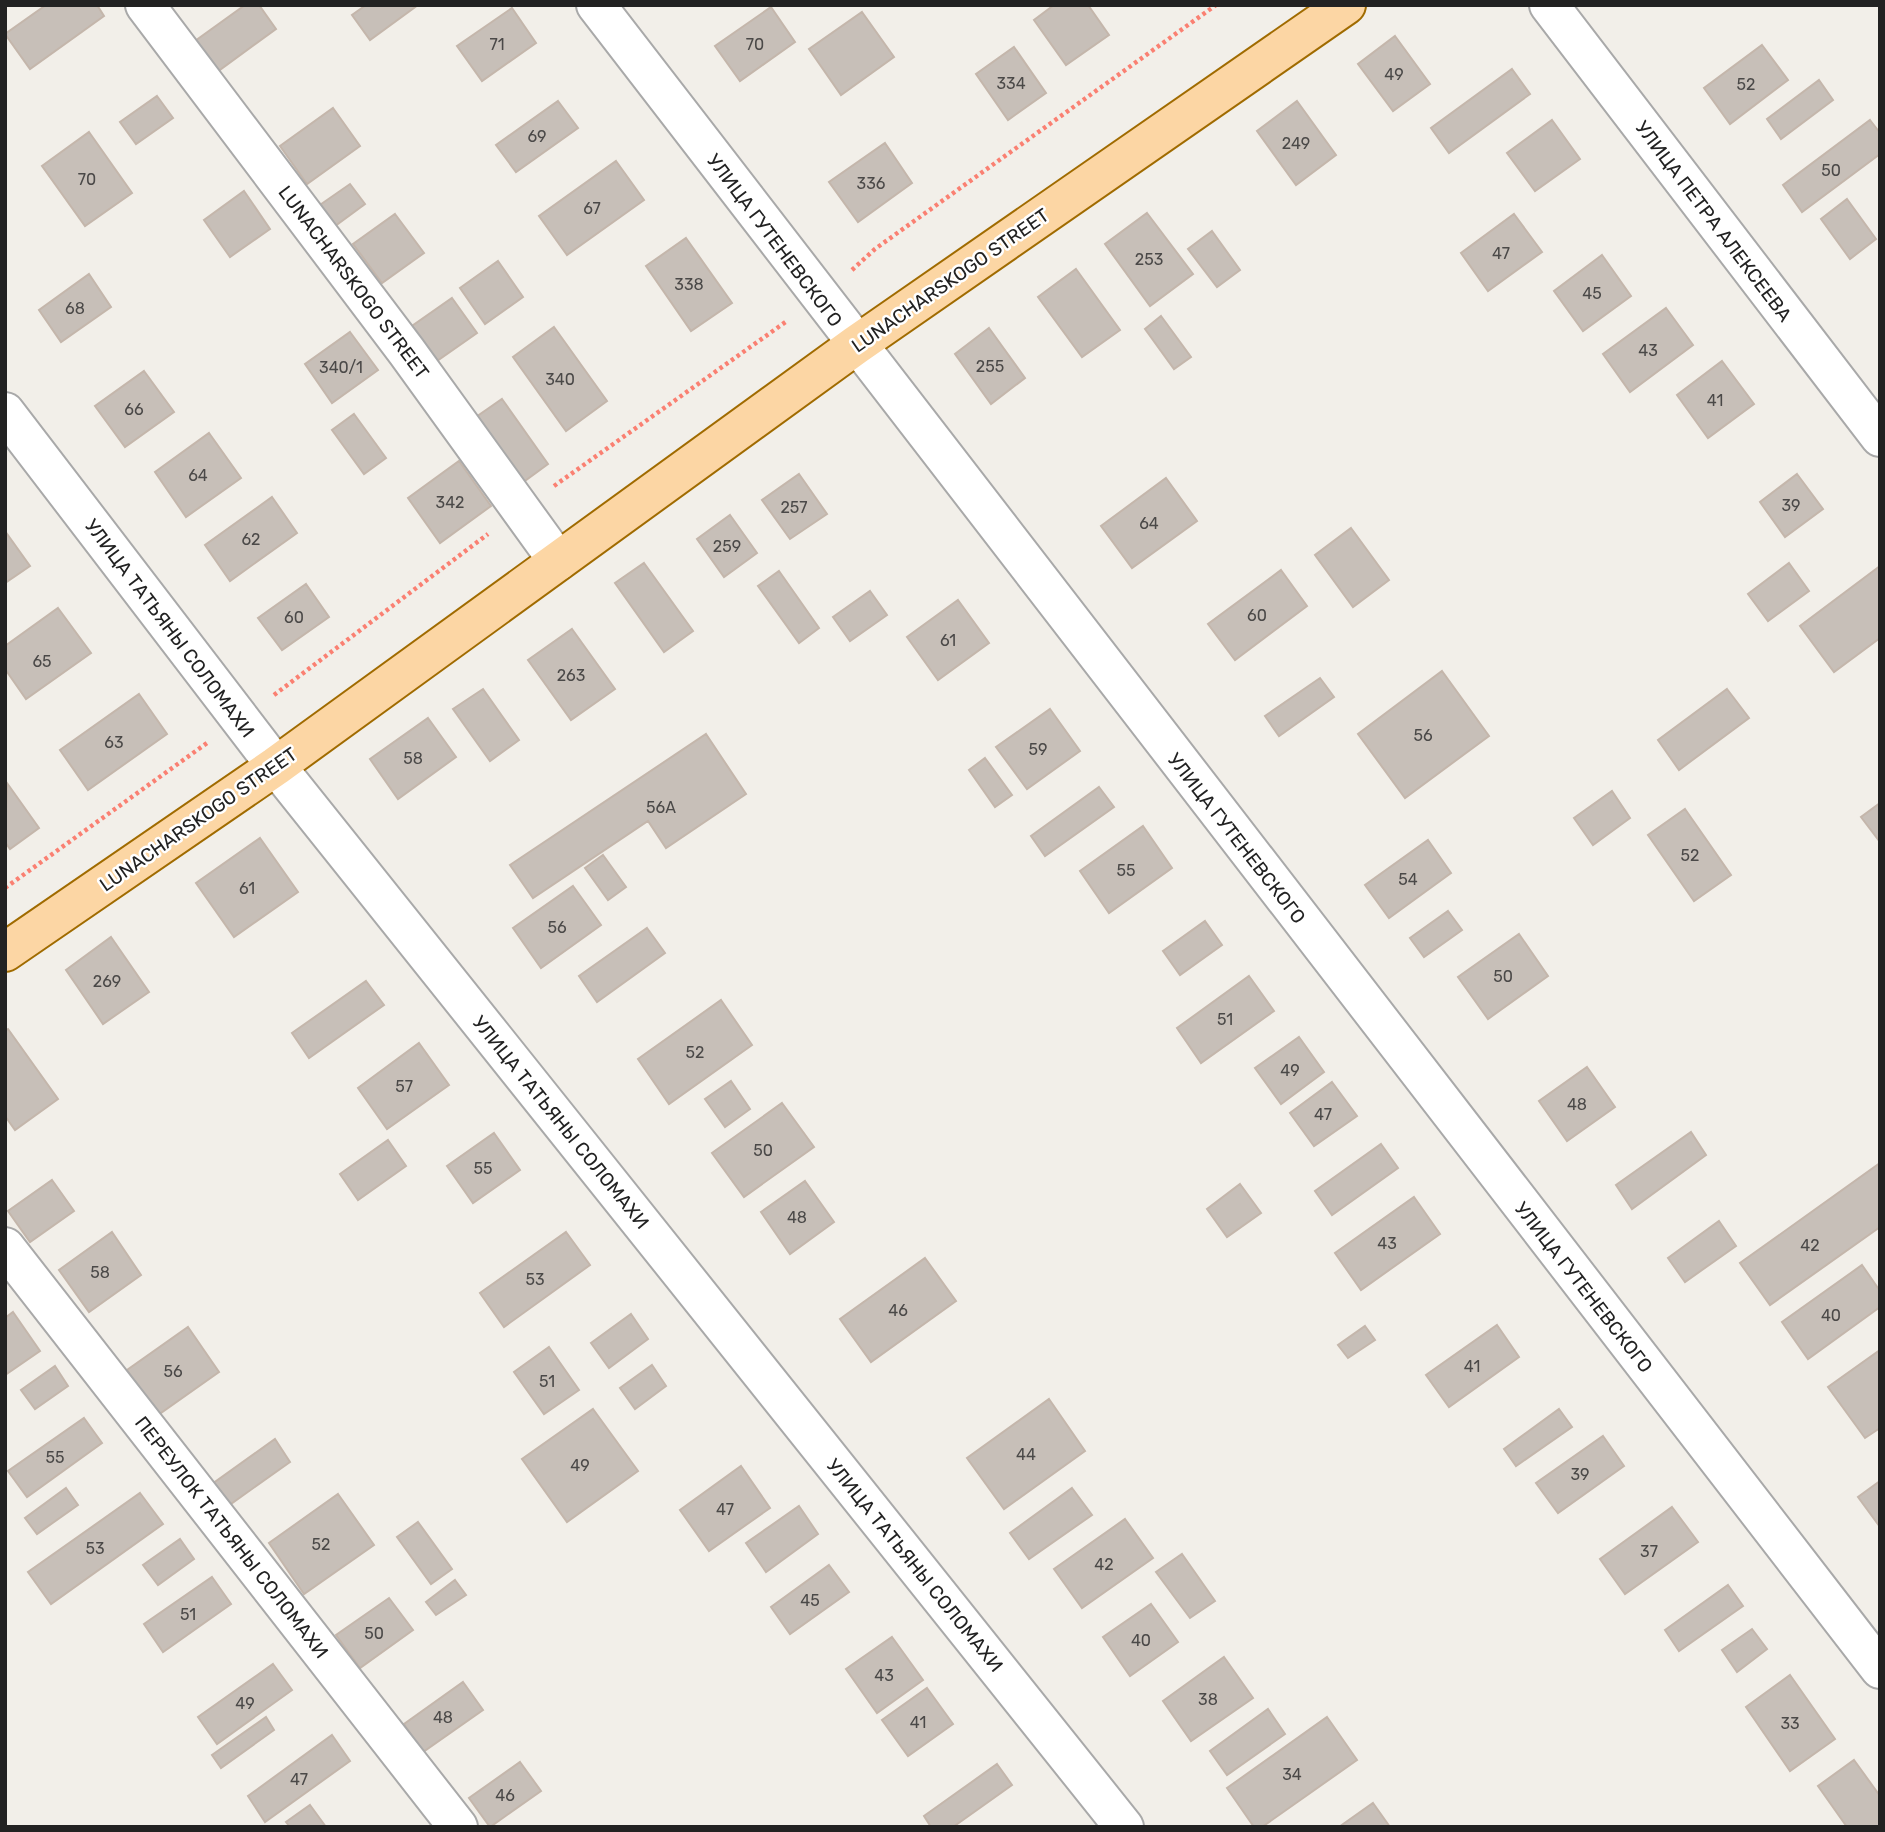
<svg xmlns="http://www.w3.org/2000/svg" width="1885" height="1832" font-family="Rubik,sans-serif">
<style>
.building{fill:#c7bfb8;stroke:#c4b6ab;stroke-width:2}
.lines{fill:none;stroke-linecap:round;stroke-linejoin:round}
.minor-casing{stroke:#a9a9a9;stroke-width:42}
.major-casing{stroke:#a06b00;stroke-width:42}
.path{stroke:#fa8072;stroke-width:4.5;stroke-dasharray:3.5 3.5;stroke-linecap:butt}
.minor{stroke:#fff;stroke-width:38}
.major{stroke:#fcd6a4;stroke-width:38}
.labels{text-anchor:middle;stroke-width:5;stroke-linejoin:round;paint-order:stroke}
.number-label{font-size:16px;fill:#4b4948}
.street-label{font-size:19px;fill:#222;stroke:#fff}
</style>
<rect width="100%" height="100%" fill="#f2efe9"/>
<path class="building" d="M46,5H97L104,16L30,69L5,34Z
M245,5H259L276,29L217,72L195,41Z
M366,5H418L370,40L352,15Z
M1054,5H1088L1109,35L1066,65L1034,20Z
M771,7L795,42L740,81L715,46Z
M512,8L536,43L482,81L457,46Z
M862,12L894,57L841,95L809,49Z
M1395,36L1430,84L1393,111L1358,64Z
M1762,45L1788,80L1730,124L1704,88Z
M1014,47L1046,93L1008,120L976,74Z
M1512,69L1530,94L1449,153L1431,128Z
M1819,80L1833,100L1781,139L1767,119Z
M157,96L173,118L136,144L120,122Z
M558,101L578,128L516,172L496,145Z
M1297,101L1336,155L1296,185L1257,131Z
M333,108L360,146L307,184L280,146Z
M1552,120L1580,159L1535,191L1507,153Z
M1870,120L1880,133V154L1802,212L1783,185Z
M89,132L132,193L85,226L42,166Z
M885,143L912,183L858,222L829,182Z
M616,161L644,200L567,255L539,216Z
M350,184L365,204L331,229L317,207Z
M244,191L270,229L230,257L204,220Z
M1847,199L1876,239L1850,259L1821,219Z
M1147,213L1193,274L1150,306L1105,244Z
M395,214L424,253L382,283L353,244Z
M1514,214L1542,252L1488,291L1461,253Z
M1212,231L1240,270L1217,287L1188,249Z
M686,238L732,303L691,331L646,266Z
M1602,255L1631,296L1583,331L1554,291Z
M498,261L523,297L485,324L460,288Z
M1076,269L1120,330L1082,357L1038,297Z
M89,274L111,307L61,342L39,310Z
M452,298L477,333L434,363L409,328Z
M1666,308L1693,345L1630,392L1603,354Z
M1161,316L1191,357L1174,369L1145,329Z
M554,327L607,401L566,431L513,357Z
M989,328L1025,378L991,404L955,354Z
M350,332L378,370L332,403L305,364Z
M1722,361L1754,404L1708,438L1677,395Z
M144,371L174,412L125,447L95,406Z
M502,399L548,464L522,483L476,417Z
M354,414L386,458L364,474L332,430Z
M209,433L241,478L186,517L155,472Z
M459,461L491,506L440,543L408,498Z
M799,474L827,514L790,539L762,500Z
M1797,474L1823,509L1785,537L1760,502Z
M1166,478L1197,521L1132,568L1101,526Z
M272,497L297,533L230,581L205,545Z
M730,515L757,553L724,577L697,539Z
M1351,528L1389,580L1353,607L1315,555Z
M5,531L30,566L5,583Z
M644,563L693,631L664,652L615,583Z
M1789,563L1809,591L1768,621L1748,594Z
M1880,566V638L1834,672L1800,626Z
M1281,570L1307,606L1235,660L1208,624Z
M779,571L819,628L799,643L758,586Z
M306,584L329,617L282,650L258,618Z
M870,591L887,615L850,641L833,617Z
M958,600L989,643L938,680L907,637Z
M58,608L91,653L26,699L5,669V646Z
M572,629L615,689L571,720L528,660Z
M1442,671L1489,736L1405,798L1358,734Z
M1320,678L1334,697L1279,736L1265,716Z
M483,689L519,740L490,761L453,709Z
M1727,689L1749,718L1679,770L1658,740Z
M139,694L167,734L88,790L60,750Z
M1050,709L1080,751L1027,789L996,747Z
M428,718L456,757L398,799L370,759Z
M706,734L746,794L666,848L648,821L533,898L510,865Z
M985,758L1012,795L995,807L969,770Z
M7,783L39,828L10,849L5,842Z
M1099,787L1114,807L1045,856L1031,836Z
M1612,791L1630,818L1593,845L1574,818Z
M1880,803V842L1861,817Z
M1685,809L1731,875L1694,901L1648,835Z
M1143,826L1172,868L1109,913L1080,871Z
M260,838L298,892L234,937L196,883Z
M1428,840L1451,873L1389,918L1365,885Z
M603,855L626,887L608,900L585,868Z
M573,886L601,925L541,968L513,928Z
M1448,911L1462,930L1424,957L1410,938Z
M1205,921L1222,945L1180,975L1163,951Z
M647,928L665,953L597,1002L579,976Z
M1519,934L1548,976L1488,1019L1458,977Z
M111,937L149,992L103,1024L66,970Z
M1249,976L1274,1011L1201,1063L1177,1028Z
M366,981L384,1005L309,1058L292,1033Z
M721,1000L752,1045L669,1104L638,1059Z
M8,1029L58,1099L15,1130L5,1116V1031Z
M1299,1037L1324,1072L1281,1104L1255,1068Z
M419,1043L449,1085L387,1129L358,1088Z
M1587,1067L1615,1107L1567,1141L1539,1101Z
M731,1081L750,1109L725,1127L705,1099Z
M1332,1082L1357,1116L1314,1146L1290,1113Z
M782,1103L814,1147L744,1197L712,1153Z
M1691,1132L1706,1155L1632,1209L1616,1185Z
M494,1133L520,1170L473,1203L447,1166Z
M388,1140L406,1166L358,1200L340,1174Z
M1381,1144L1398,1168L1332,1215L1315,1191Z
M1880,1163V1227L1770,1305L1740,1263Z
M52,1180L74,1211L30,1242L8,1211Z
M805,1181L834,1222L790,1254L761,1212Z
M1240,1184L1261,1213L1227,1237L1207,1209Z
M1414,1197L1440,1234L1361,1290L1335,1253Z
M1719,1221L1736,1246L1685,1282L1668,1258Z
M112,1232L141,1275L89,1312L59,1270Z
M566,1232L590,1265L504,1327L480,1293Z
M925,1258L956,1301L871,1362L840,1319Z
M1862,1265L1880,1291V1307L1808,1359L1782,1322Z
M13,1312L40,1351L5,1375V1318Z
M631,1314L648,1339L609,1368L591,1343Z
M1497,1325L1519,1357L1449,1407L1426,1375Z
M1365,1326L1375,1340L1348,1358L1338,1345Z
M188,1327L219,1372L158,1415L127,1370Z
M549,1347L579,1390L544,1414L514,1372Z
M1880,1350V1428L1865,1438L1828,1387Z
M652,1365L666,1386L635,1409L620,1388Z
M55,1366L68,1386L35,1409L21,1390Z
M1049,1399L1085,1451L1004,1509L967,1458Z
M593,1409L638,1471L567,1522L522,1459Z
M1559,1409L1572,1427L1516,1466L1504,1449Z
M84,1418L102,1443L27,1497L8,1471Z
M1603,1436L1624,1466L1558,1513L1536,1483Z
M275,1439L290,1462L228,1506L212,1484Z
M741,1466L770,1508L709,1551L680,1510Z
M1880,1481V1527L1858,1497Z
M66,1488L78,1505L37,1534L25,1518Z
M1072,1488L1092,1515L1029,1559L1010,1533Z
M140,1493L163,1524L51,1604L28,1572Z
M338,1494L374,1545L304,1594L269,1543Z
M799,1506L818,1534L766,1572L746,1543Z
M1672,1507L1698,1542L1625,1594L1600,1559Z
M1125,1519L1153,1558L1082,1608L1054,1569Z
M418,1522L452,1569L431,1584L397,1537Z
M180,1539L194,1559L158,1585L143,1565Z
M1182,1554L1215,1601L1190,1618L1156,1572Z
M829,1565L849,1592L790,1634L771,1607Z
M212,1577L231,1604L163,1652L144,1624Z
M455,1580L466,1595L436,1615L426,1602Z
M1728,1585L1743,1606L1679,1651L1665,1630Z
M389,1598L413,1630L360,1668L336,1635Z
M1151,1604L1178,1642L1130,1676L1103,1637Z
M1752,1629L1767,1649L1737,1672L1722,1650Z
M892,1637L923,1680L877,1713L846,1669Z
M1224,1657L1253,1698L1191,1741L1163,1701Z
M273,1664L292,1690L217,1744L198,1717Z
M1790,1675L1835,1739L1790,1771L1746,1707Z
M463,1682L483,1710L423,1752L404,1724Z
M927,1688L953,1724L908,1756L882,1720Z
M1268,1709L1285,1734L1227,1775L1210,1751Z
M266,1717L274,1730L221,1768L212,1755Z
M1327,1717L1357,1760L1262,1827H1254L1227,1788Z
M332,1735L350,1761L265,1822L248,1796Z
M1854,1760L1880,1796V1827H1847L1818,1786Z
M520,1762L541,1791L490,1827L469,1798Z
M997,1764L1012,1785L953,1827H931L924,1816Z
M1373,1803L1390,1827H1339Z
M310,1805L326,1827H290L286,1822Z"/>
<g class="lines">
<defs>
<path id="minor" d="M145,5L407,352L558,561
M596,5L1880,1669
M1549,5L1880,437
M5,412L276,766L1124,1827
M5,1247L458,1827"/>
<path id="major" d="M5,952L276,766L856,345L1346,5"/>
</defs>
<use href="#minor" class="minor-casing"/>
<use href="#major" class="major-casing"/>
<path class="path" d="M852,270L875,249L1216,5
M554,486L787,321
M274,695L488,534
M5,888L207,743"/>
<use href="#minor" class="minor"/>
<use href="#major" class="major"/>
</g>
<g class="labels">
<g class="number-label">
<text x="497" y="50">71</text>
<text x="755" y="50">70</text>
<text x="1394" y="80">49</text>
<text x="1011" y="89">334</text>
<text x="1746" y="90">52</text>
<text x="537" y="142">69</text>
<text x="1296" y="149">249</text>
<text x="1831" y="176">50</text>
<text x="87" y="185">70</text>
<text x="871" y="189">336</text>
<text x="592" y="214">67</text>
<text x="1501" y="259">47</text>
<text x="1149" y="265">253</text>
<text x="689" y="290">338</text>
<text x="1592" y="299">45</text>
<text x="75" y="314">68</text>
<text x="1648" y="356">43</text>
<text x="990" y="372">255</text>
<text x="341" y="373">340/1</text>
<text x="560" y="385">340</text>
<text x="1715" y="406">41</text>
<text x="134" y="415">66</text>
<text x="198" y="481">64</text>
<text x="450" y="508">342</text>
<text x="1791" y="511">39</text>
<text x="794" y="513">257</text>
<text x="1149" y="529">64</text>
<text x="251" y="545">62</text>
<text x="727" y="552">259</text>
<text x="1257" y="621">60</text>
<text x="294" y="623">60</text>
<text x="948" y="646">61</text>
<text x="42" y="667">65</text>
<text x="571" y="681">263</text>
<text x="1423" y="741">56</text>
<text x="114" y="748">63</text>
<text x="1038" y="755">59</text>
<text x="413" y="764">58</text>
<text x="661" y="813">56А</text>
<text x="1690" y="861">52</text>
<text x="1126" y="876">55</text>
<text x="1408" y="885">54</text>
<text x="247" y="894">61</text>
<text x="557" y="933">56</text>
<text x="1503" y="982">50</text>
<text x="107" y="987">269</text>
<text x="1225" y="1025">51</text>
<text x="695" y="1058">52</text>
<text x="1290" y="1076">49</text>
<text x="404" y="1092">57</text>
<text x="1577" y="1110">48</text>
<text x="1323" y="1120">47</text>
<text x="763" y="1156">50</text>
<text x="483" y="1174">55</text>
<text x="797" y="1223">48</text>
<text x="1387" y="1249">43</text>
<text x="1810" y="1251">42</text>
<text x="100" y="1278">58</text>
<text x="535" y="1285">53</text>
<text x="898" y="1316">46</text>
<text x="1831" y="1321">40</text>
<text x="1472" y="1372">41</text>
<text x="173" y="1377">56</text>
<text x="547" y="1387">51</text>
<text x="1026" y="1460">44</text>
<text x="55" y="1463">55</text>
<text x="580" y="1471">49</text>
<text x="1580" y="1480">39</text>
<text x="725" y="1515">47</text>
<text x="321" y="1550">52</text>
<text x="95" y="1554">53</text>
<text x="1649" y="1557">37</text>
<text x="1104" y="1570">42</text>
<text x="810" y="1606">45</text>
<text x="188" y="1620">51</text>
<text x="374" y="1639">50</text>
<text x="1141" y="1646">40</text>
<text x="884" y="1681">43</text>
<text x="1208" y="1705">38</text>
<text x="245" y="1709">49</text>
<text x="443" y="1723">48</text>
<text x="918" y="1728">41</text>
<text x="1790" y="1729">33</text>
<text x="1292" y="1780">34</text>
<text x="299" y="1785">47</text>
<text x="505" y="1801">46</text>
</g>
<g class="street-label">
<text transform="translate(1714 221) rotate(53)" y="7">УЛИЦА ПЕТРА АЛЕКСЕЕВА</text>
<text transform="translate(775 240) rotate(53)" y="7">УЛИЦА ГУТЕНЕВСКОГО</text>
<text transform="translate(950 280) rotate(-35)" y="7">LUNACHARSKOGO STREET</text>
<text transform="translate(354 282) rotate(53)" y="7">LUNACHARSKOGO STREET</text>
<text transform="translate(170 628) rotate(53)" y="7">УЛИЦА ТАТЬЯНЫ СОЛОМАХИ</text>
<text transform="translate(198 819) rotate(-35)" y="7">LUNACHARSKOGO STREET</text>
<text transform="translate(1237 838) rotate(52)" y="7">УЛИЦА ГУТЕНЕВСКОГО</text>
<text transform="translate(561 1122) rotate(51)" y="7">УЛИЦА ТАТЬЯНЫ СОЛОМАХИ</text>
<text transform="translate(1584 1287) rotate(52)" y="7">УЛИЦА ГУТЕНЕВСКОГО</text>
<text transform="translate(232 1537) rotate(52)" y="7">ПЕРЕУЛОК ТАТЬЯНЫ СОЛОМАХИ</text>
<text transform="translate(915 1565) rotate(51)" y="7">УЛИЦА ТАТЬЯНЫ СОЛОМАХИ</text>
</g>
</g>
<rect width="1885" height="1832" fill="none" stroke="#222222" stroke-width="14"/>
</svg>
